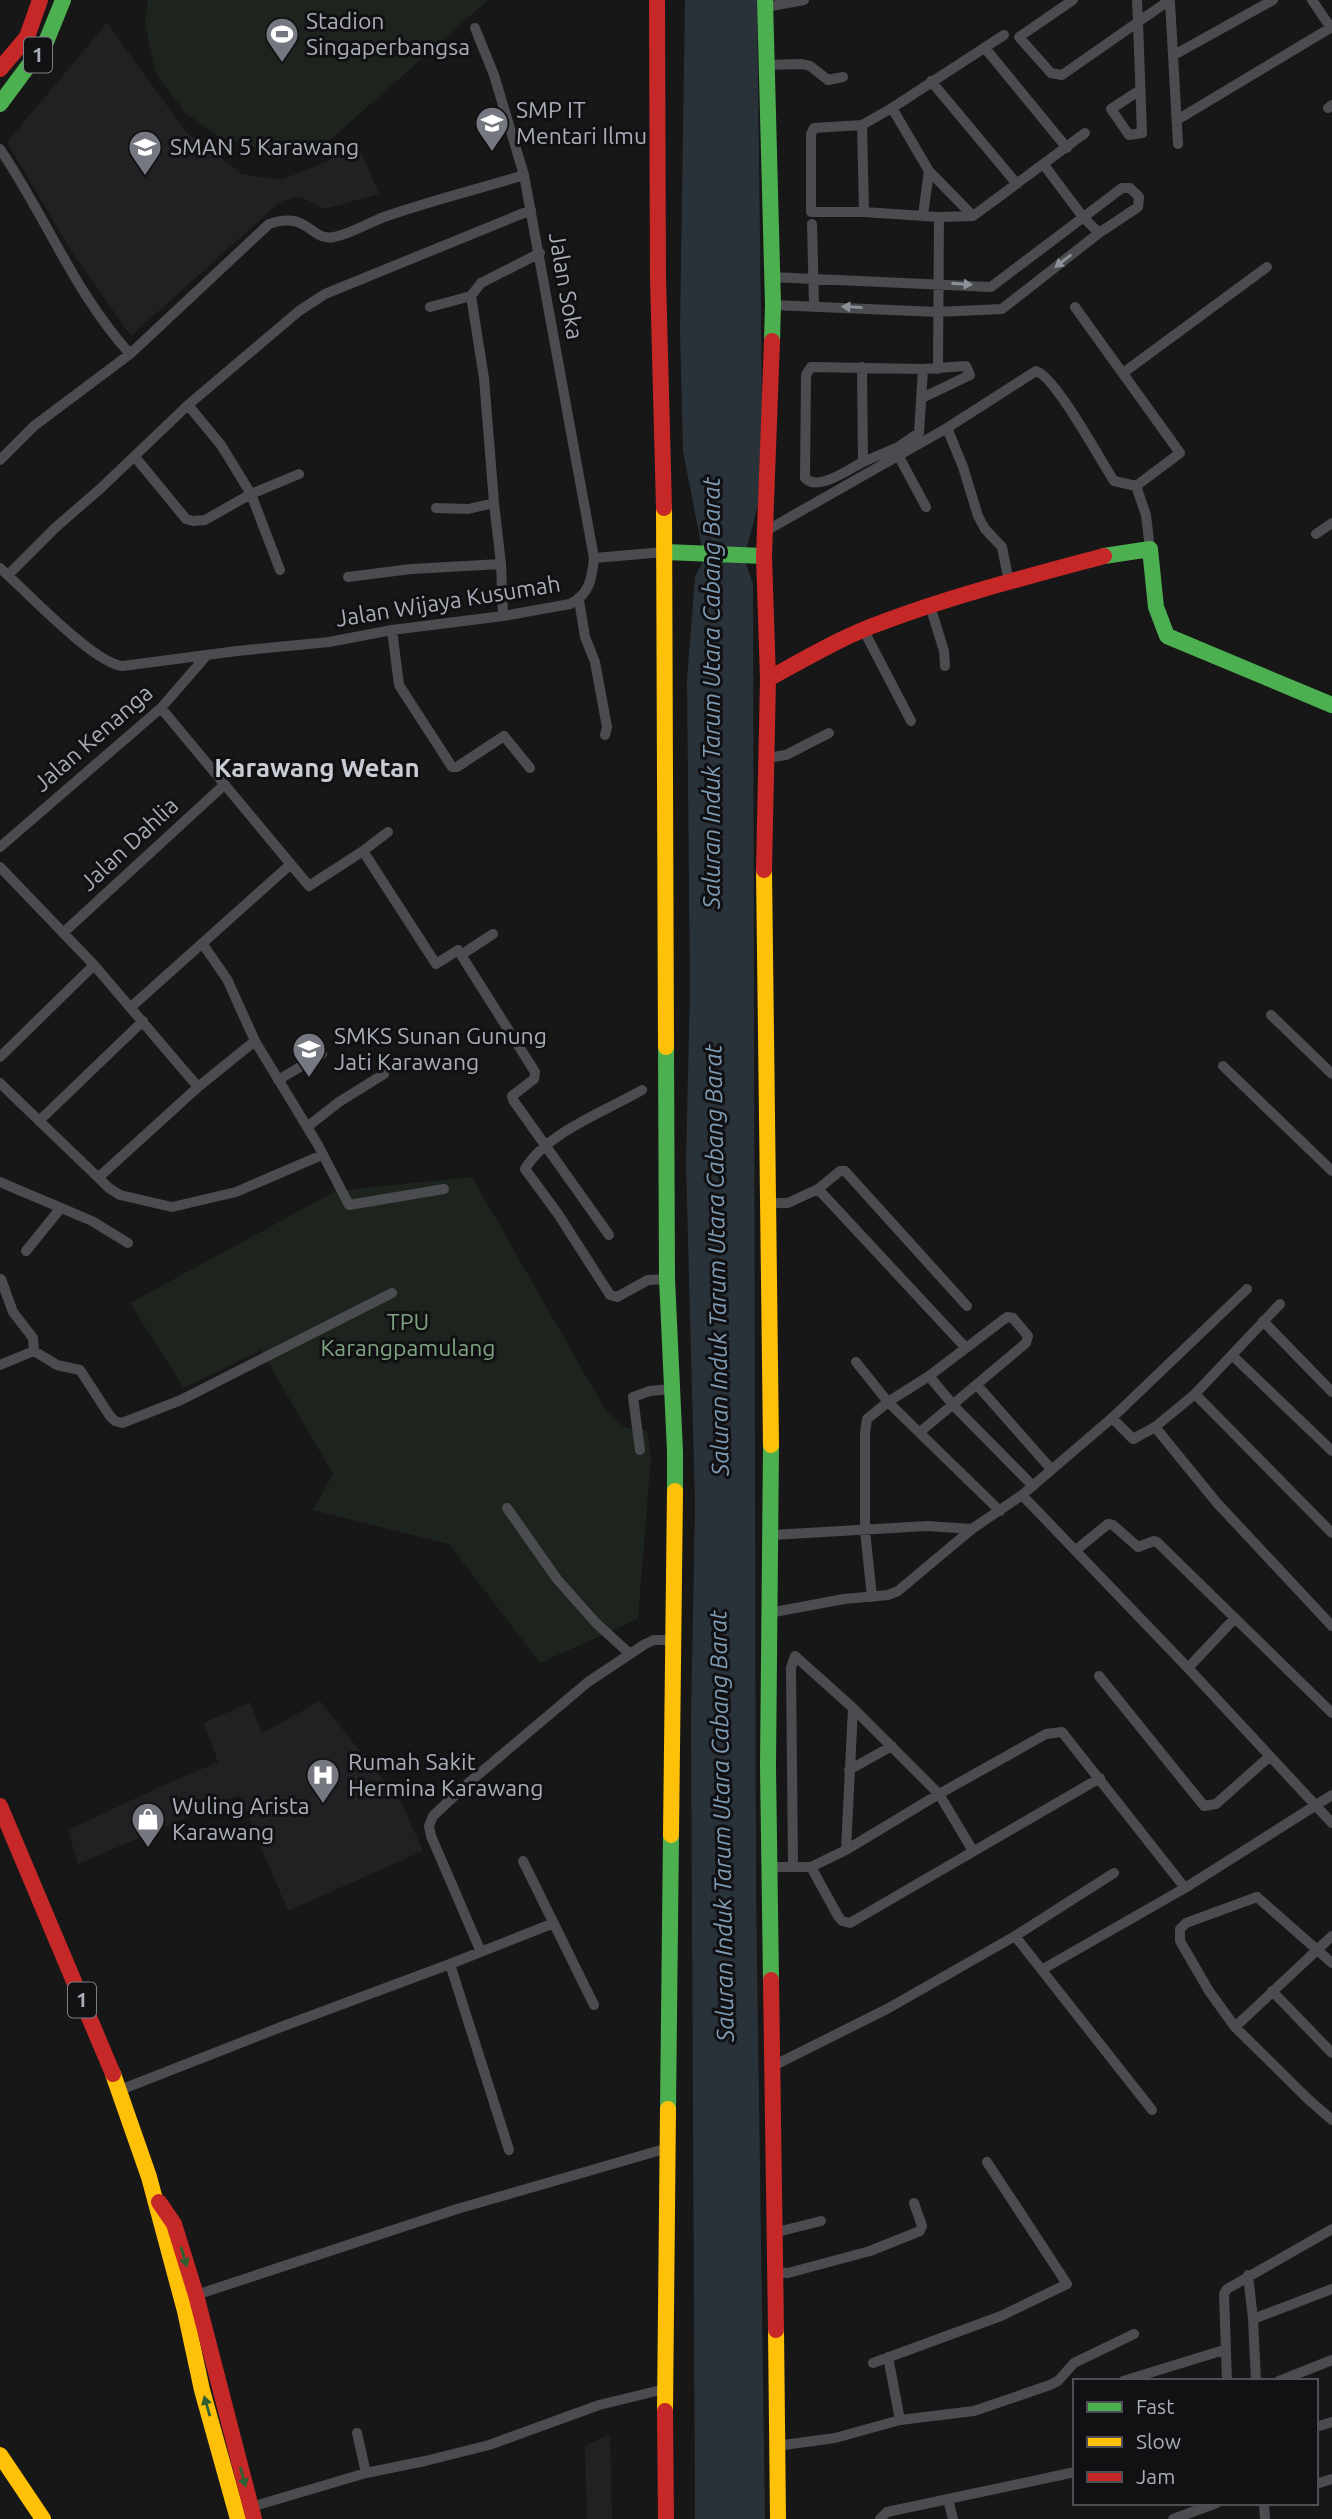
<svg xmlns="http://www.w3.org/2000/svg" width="1332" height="2519" font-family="Ubuntu,sans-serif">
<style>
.built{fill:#212123}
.green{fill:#1d241e}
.water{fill:#2a3239}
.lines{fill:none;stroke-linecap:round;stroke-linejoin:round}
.street{stroke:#4b4c50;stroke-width:10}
.fast{stroke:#4caf50;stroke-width:16}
.slow{stroke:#ffc107;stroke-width:16}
.jam{stroke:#c62828;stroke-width:16}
.oneway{fill:#8c9099}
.oneway2{fill:#2e6032}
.labels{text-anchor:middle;stroke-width:6;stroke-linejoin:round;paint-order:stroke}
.shield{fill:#111113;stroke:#7b7e86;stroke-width:2}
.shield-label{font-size:21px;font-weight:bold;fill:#a8adb8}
.poi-label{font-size:23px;fill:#a8adb8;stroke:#111113;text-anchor:start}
.street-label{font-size:23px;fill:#a8adb8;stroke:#111113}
.park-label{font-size:23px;fill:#7fa381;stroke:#111113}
.water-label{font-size:24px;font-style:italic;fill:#7f9bb3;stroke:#111113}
.quarter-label{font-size:26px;font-weight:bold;fill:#c9ccd4;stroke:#111113}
</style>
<rect width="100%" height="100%" fill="#171717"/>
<path class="built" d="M107,23L187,133L242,174L281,180L326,162L356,140L379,194L325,209L299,196L280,202L131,336L70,249L7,142Z
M320,1701L401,1802L423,1851L288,1911L239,1795L78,1864L68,1830L164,1785L218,1762L204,1723L250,1702L262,1733Z
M610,2434L612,2519H587L585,2446Z"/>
<path class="green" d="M148,0H488L321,148L294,146L261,149L220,137L185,113L155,72L145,23Z
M472,1177L606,1411L624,1427L647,1431L651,1457L638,1619L540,1663L449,1544L313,1510L333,1474L261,1350L184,1388L130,1303L336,1191Z"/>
<path class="water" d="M685,0H757L762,402L758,505L744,558L753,584L756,1892L765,2519H695L691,1719L695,1504L686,1163L690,988L687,679L695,577L704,559L683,451L680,330Z"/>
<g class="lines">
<path class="street" d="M1073,0L1019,37L1051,73L1062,75L1138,22L1137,0
M1312,0L1331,28
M1170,2L1178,144
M766,7L804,0
M475,28L494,75L524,175L594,558
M1004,35L892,108L862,125L814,128L811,134V212H864L939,217L973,216L1085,133
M985,48L1067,148
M1174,55L1273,0
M768,65L802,64L810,66L828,80L843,77
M931,81L1017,184
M1137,92L1111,109L1129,135L1142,133L1138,22L1170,0
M892,108L929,171L973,216
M1328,108L1332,105
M1177,120L1332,27
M862,125L864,212
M0,149C46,217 74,292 130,354
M1044,165L1083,217L1099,233
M923,215L929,171
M812,224L814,305
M771,277L991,287L1122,188H1130L1139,197L1138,207L1099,233L1002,309L937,312L773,305
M430,307L471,296
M1075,307L1180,453L1136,486
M862,367L863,462C849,469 818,492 805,478L806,375L811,367L923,369
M938,369L939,217
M1123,373L1267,267
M188,405L221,445L251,494L280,570
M947,428L963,467L978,516L985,529L1002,547L1009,582
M898,455L926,507
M135,457L186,519L193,521L205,520L251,494L299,474
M0,460L34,426L130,354L269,224C308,210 311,242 334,237C351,234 368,223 384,217C430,201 478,189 524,175
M863,462L898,447L919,433L923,369L966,366L970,375L922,398
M436,508L468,509L494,503
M764,532L947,428L1036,371C1055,376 1100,460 1114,481L1136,486L1146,515L1150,549
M1316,534L1332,523
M0,568C25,590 94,664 123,666L237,651L329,642L392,630L503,616L570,604C590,594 592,578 594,558L665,552
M8,575L55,528L101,488L188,405L299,311L325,294L531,210
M348,577L411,569L501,564
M579,600L585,637L595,662L607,727L605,735
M930,606L944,651L945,666
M503,616L501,564L494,503L484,378L471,296L481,283L540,253
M863,629L911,721
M392,630L399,685L452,767H457L504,736L530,768
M161,708L309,886L363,851L436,964L458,950L535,1072L534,1079L512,1096L513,1100L609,1235
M766,758L786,755L829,733
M0,847L161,708L207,655
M363,851L388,832
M0,867L94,965L198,1087
M63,933L224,785
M202,943L227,979L255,1041L318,1145L349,1205L444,1189
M461,955L493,934
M131,1007L291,864
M1271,1015L1332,1074
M0,1057L94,965
M1223,1066L1332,1171
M278,1080L322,1054
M0,1083L109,1188L120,1195L172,1207L236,1192L322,1155
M642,1090C606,1111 546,1133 525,1169L558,1214L610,1295L617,1297L648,1280L667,1279
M39,1121L143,1021
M307,1127L339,1102L384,1074
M99,1177L198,1087L255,1041
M0,1182L92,1221L128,1243
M818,1189L840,1171H845L967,1306
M767,1203H788L818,1189L966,1348
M26,1251L60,1209
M1,1279L13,1312L33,1338L34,1351
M1263,1321L1332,1392
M1233,1356L1332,1451
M856,1362L888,1402L1000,1511
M0,1365L34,1351L57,1365L80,1370L110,1416L115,1421L122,1423L181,1400L392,1293
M929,1376L953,1405L1033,1486
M977,1385L1051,1469
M1195,1394L1332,1533
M1112,1418L1133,1439L1155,1427L1195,1394L1280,1304
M1155,1427L1217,1503L1332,1626
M640,1450L633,1397L650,1391L671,1389
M1022,1495L1188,1668L1332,1823
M507,1508L557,1579L596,1623L630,1654
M772,1535L927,1526L972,1529
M1076,1550L1108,1524L1113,1525L1138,1547L1154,1541L1157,1542L1332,1713
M872,1597L865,1531V1433L867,1419L888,1402L929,1376L1007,1317L1013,1318L1028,1336L1026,1343L920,1432
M769,1613L844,1599L888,1595L898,1591L972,1529L1022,1495L1112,1418L1247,1289
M1188,1668L1235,1618
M1099,1676L1204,1806L1216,1804L1270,1756
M849,1770L892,1746
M846,1850L853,1708
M523,1861L594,2005
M770,1867H811L846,1850L939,1794L1046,1734L1062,1732L1185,1888
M793,1867L791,1668L795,1656L853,1708L939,1794L973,1851
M811,1867L838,1916L842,1921L850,1923L1100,1778
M1015,1936L1152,2110
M481,1952L431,1836L429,1826L433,1816L466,1785L588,1682L645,1644L654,1640H671
M1332,1963L1257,1897L1186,1923L1180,1929V1941L1209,1991L1235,2027L1309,2100L1332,2120
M1043,1969L1185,1888L1332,1795
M1272,1991L1332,2053
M1235,2027L1332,1936
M773,2066L887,2009L1015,1936L1114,1873
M120,2090L281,2027L450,1964
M509,2150L450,1964L554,1923
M777,2232L821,2221
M776,2272L788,2273L870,2251L920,2231L922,2226L914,2203
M1248,2275L1253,2319L1256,2381
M196,2295L457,2209L668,2148
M1253,2319L1332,2289
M888,2357L900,2420
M873,2363L1001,2316L1067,2284L987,2162
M1123,2381L1224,2350
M1227,2381L1224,2294L1227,2289L1332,2229
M1279,2381L1332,2360
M1316,2427L1332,2422
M357,2433L366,2473
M776,2446L835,2438L900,2420L974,2411L1050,2385L1058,2381L1074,2363L1134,2334
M1316,2484L1332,2479
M948,2499L953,2519
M1264,2503L1265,2519
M251,2507L366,2473L425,2461L489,2445L599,2405L665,2389
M880,2519L887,2512L1075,2472
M1173,2519L1217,2503"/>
<path class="fast" d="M765,0L773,305L772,341
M0,104L46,42L63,0
M665,552L764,556
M1104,556L1150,549L1156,607L1167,636L1332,705
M666,1047L667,1279L675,1452V1491
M771,1445L768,1767L771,1980
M668,2109L671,1835"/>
<path class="slow" d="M664,508L666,1047
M764,870L771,1445
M671,1835L675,1491
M113,2074L149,2177L185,2311L202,2390L238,2519
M776,2330L778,2519
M665,2411L668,2109
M0,2455L43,2519"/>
<path class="jam" d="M657,0L658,278L664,508
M0,69L27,37L40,0
M768,679C805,659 843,636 883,622C955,595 1030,576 1104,556
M764,870L768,679L764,556L772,341
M0,1806L113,2074
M771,1980L776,2330
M159,2202L174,2224L196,2295L254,2519
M665,2411L666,2519"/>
</g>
<defs><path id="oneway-solid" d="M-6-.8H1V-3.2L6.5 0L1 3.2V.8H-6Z" transform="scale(1.75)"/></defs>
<g class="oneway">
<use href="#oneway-solid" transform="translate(1063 261) rotate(142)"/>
<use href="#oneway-solid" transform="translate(962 284) rotate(4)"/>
<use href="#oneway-solid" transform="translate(852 307) rotate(-177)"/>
</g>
<g class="oneway2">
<use href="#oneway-solid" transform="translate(184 2257) rotate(73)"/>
<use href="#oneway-solid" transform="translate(207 2406) rotate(-106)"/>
<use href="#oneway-solid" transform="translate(243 2477) rotate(75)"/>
</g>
<defs>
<symbol id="stadium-pin" viewBox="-11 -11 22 30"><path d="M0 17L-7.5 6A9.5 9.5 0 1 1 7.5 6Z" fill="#757880" stroke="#111113"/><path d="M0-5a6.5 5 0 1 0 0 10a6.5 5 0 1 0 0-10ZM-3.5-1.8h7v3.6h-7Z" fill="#fff"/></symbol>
<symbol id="school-pin" viewBox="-11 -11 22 30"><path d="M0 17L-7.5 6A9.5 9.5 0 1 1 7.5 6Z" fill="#757880" stroke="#111113"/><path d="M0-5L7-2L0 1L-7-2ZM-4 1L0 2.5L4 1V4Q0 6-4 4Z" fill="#fff"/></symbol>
<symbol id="hospital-pin" viewBox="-11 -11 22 30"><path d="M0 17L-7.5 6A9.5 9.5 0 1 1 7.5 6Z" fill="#757880" stroke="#111113"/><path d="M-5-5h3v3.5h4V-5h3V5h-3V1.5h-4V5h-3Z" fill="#fff"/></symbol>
<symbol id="shop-pin" viewBox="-11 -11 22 30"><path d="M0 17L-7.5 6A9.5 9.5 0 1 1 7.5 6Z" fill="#757880" stroke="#111113"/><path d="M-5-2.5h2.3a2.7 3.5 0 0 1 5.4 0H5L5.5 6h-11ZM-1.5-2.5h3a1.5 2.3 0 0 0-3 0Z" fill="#fff"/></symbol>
</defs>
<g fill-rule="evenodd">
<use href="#stadium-pin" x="263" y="15" width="38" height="52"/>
<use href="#school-pin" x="473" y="104" width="38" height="52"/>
<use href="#school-pin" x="126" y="128" width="38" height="52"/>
<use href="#school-pin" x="290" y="1030" width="38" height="52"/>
<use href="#hospital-pin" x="304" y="1756" width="38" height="52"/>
<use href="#shop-pin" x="129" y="1800" width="38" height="52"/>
</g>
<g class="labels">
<g class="shield">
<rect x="24" y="37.5" width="28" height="35" rx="5"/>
<rect x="68" y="1982.5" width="28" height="35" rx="5"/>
</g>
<g class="shield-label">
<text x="38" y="62">1</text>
<text x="82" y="2007">1</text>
</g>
<g class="poi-label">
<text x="306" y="29">Stadion<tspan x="306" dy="26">Singaperbangsa</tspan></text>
<text x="516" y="118">SMP IT<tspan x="516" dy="26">Mentari Ilmu</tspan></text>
<text x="170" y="155">SMAN 5 Karawang</text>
<text x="334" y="1044">SMKS Sunan Gunung<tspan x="334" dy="26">Jati Karawang</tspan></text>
<text x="348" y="1770">Rumah Sakit<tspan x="348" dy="26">Hermina Karawang</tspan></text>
<text x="172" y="1814">Wuling Arista<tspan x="172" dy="26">Karawang</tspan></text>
</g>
<g class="street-label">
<text transform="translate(566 286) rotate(80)" y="8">Jalan Soka</text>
<text transform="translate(448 601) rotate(-9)" y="8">Jalan Wijaya Kusumah</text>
<text transform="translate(93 738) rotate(-41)" y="8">Jalan Kenanga</text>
<text transform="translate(129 844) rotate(-43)" y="8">Jalan Dahlia</text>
</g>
<g class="park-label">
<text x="408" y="1330">TPU<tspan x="408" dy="26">Karangpamulang</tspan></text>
</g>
<g class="water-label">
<text transform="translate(712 693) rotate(-90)" y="8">Saluran Induk Tarum Utara Cabang Barat</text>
<text transform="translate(717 1260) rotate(-91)" y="8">Saluran Induk Tarum Utara Cabang Barat</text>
<text transform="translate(722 1826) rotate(-91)" y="8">Saluran Induk Tarum Utara Cabang Barat</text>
</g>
<g class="quarter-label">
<text x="317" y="777">Karawang Wetan</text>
</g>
</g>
<rect x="1073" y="2379" width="245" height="126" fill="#111113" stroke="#4d4f55" stroke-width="2"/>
<rect x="1087" y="2402" width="35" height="10" fill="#4caf50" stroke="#4d4f55" stroke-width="2"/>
<text x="1136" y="2414" font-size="21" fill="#a8adb8">Fast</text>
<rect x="1087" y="2437" width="35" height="10" fill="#ffc107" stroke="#4d4f55" stroke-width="2"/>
<text x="1136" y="2449" font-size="21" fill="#a8adb8">Slow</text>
<rect x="1087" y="2472" width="35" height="10" fill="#c62828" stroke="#4d4f55" stroke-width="2"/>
<text x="1136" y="2484" font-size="21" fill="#a8adb8">Jam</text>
</svg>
